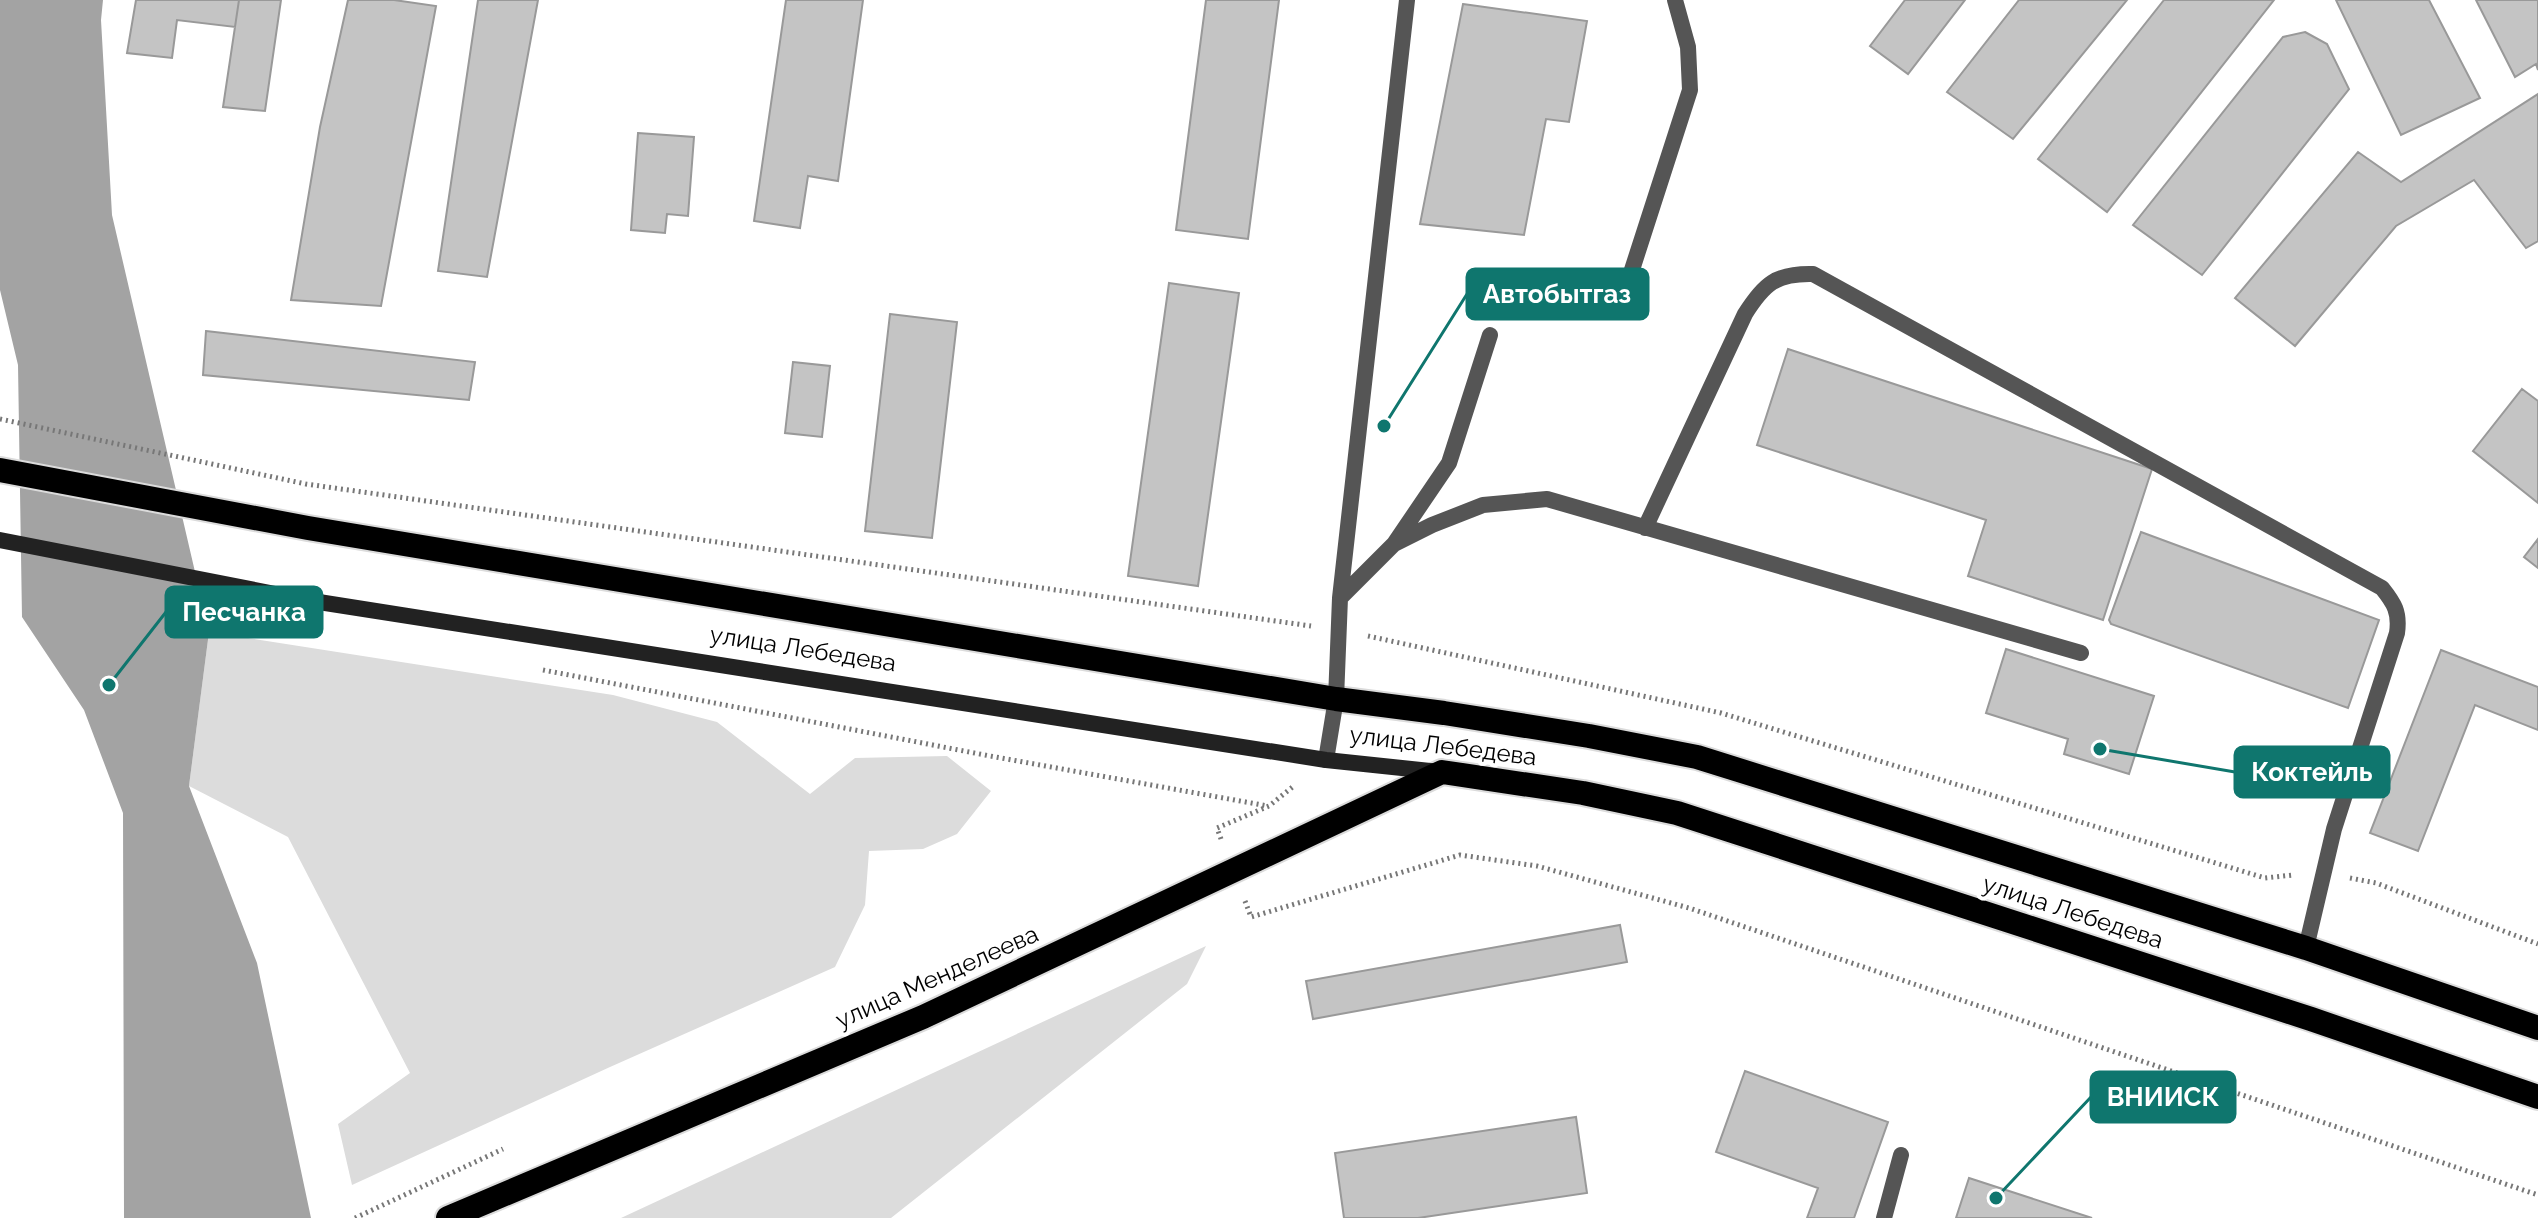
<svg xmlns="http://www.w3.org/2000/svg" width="2538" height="1218" font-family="Raleway,sans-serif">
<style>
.green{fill:#dcdcdc}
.water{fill:#a3a3a3}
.building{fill:#c4c4c4;stroke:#999;stroke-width:2}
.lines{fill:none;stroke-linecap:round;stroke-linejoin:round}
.highway-casing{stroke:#dbdbdb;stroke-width:28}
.path{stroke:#777;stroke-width:5;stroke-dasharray:2 4;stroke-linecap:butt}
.lane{stroke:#555;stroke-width:16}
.secondary{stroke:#222;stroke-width:16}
.highway{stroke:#000;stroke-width:24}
.labels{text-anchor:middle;stroke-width:8;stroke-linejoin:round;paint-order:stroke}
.street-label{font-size:24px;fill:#000;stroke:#fff}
.leader{fill:none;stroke:#0f766e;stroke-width:3}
.callout-dot{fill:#0f766e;stroke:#fff;stroke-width:3}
.callout{fill:#0f766e;stroke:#0f766e;stroke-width:3}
.callout-label{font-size:26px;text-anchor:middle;font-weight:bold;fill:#fff}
</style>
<rect width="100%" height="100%" fill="#fff"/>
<path class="green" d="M209,632L613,695L717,722L810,794L855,758L947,756L991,791L957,834L923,849L869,851L865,905L835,967L610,1067L352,1185L338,1124L410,1073L288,837L189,786Z
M1206,946L1187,984L891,1218H621Z"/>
<path class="water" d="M0,0H103L101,20L112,215L209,632L189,786L257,963L311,1218H124L123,813L84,710L22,617L18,365L0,290Z"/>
<path class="building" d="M136,0H239L235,27L177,20L172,58L127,53Z
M239,0H281L265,111L223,107Z
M348,0H394L436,6L381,306L291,300L320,127Z
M478,0H538L487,277L438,271Z
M786,0H863L838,181L808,176L800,228L754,221Z
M1206,0H1279L1248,239L1176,230Z
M1905,0H1965L1908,74L1870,46Z
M2019,0H2127L2013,139L1947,92Z
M2164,0H2274L2107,212L2038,159Z
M2336,0H2429L2480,98L2401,135Z
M2476,0H2538V70L2536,64L2515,77Z
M1463,4L1587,21L1569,122L1546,119L1524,235L1420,224Z
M2305,32L2327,44L2349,89L2202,275L2133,225L2283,37Z
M2538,94V241L2526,248L2474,180L2396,226L2295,346L2235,298L2358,152L2401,182Z
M638,133L694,137L688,216L667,214L665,233L631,230Z
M1169,283L1239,293L1198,586L1128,576Z
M890,314L957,322L932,538L865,531Z
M206,331L475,362L469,400L203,375Z
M1788,349L2152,469L2103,620L1968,576L1986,520L1757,445Z
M793,362L830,366L822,437L785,433Z
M2522,389L2538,401V503L2473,451Z
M2141,532L2379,620L2348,708L2111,624L2109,620Z
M2538,539V568L2524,557Z
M2006,649L2154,696L2129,774L2064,754L2068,739L1986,713Z
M2441,650L2538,687V730L2475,705L2418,851L2370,833Z
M1620,925L1627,962L1313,1019L1306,981Z
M1745,1071L1888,1122L1854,1218H1807L1818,1188L1716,1152Z
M1576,1117L1587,1193L1418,1218H1344L1335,1153Z
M1969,1178L2092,1218H1956Z"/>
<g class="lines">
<defs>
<path id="highway" d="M0,470L308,528L1336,699L1444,713L1589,736L1697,757L2306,948L2538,1028
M448,1218L923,1017L1442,772L1583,793L1677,813L2311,1019L2538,1097"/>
</defs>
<use href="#highway" class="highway-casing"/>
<path class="path" d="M0,419L306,484L1311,626
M1368,636L1721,713L2265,878L2293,875
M543,670L990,756L1268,806
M1221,839L1217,828L1269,806L1295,785
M2350,878L2376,883L2538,944
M1245,901L1251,917L1460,855L1537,866L1689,908L2538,1195
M355,1218L503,1149"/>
<path class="lane" d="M1630,276L1690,90L1688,47L1675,0
M1645,528L1745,314C1764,284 1776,273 1813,274L2382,588C2394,603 2400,612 2397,633L2334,829L2306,948
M1394,544L1432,525L1483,505L1547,499L2081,653
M1340,598L1394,544L1449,463L1490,335
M1326,760L1336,699L1340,598L1407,0
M1884,1218L1901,1155"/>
<path class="secondary" d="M0,540L306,600L1326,760L1440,772"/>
<use href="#highway" class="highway"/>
</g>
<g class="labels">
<g class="street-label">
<text transform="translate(803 649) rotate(9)" y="8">улица Лебедева</text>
<text transform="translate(1443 746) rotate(7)" y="8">улица Лебедева</text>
<text transform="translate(2073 912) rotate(18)" y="8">улица Лебедева</text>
<text transform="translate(937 977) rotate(-24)" y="8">улица Менделеева</text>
</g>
</g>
<path class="leader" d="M1384 426L1467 294M109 685L166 612M2100 749L2235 772M1996 1198L2091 1097"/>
<g class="callout-dot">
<circle cx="1384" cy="426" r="8"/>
<circle cx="109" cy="685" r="8"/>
<circle cx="2100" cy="749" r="8"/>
<circle cx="1996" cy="1198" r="8"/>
</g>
<g class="callout">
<rect x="1467" y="269" width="181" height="50" rx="8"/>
<rect x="166" y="587" width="156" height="50" rx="8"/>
<rect x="2235" y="747" width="154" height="50" rx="8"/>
<rect x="2091" y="1072" width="144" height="50" rx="8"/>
</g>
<g class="callout-label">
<text x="1557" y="303">Автобытгаз</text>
<text x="244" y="621">Песчанка</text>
<text x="2312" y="781">Коктейль</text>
<text x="2163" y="1106">ВНИИСК</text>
</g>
</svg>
